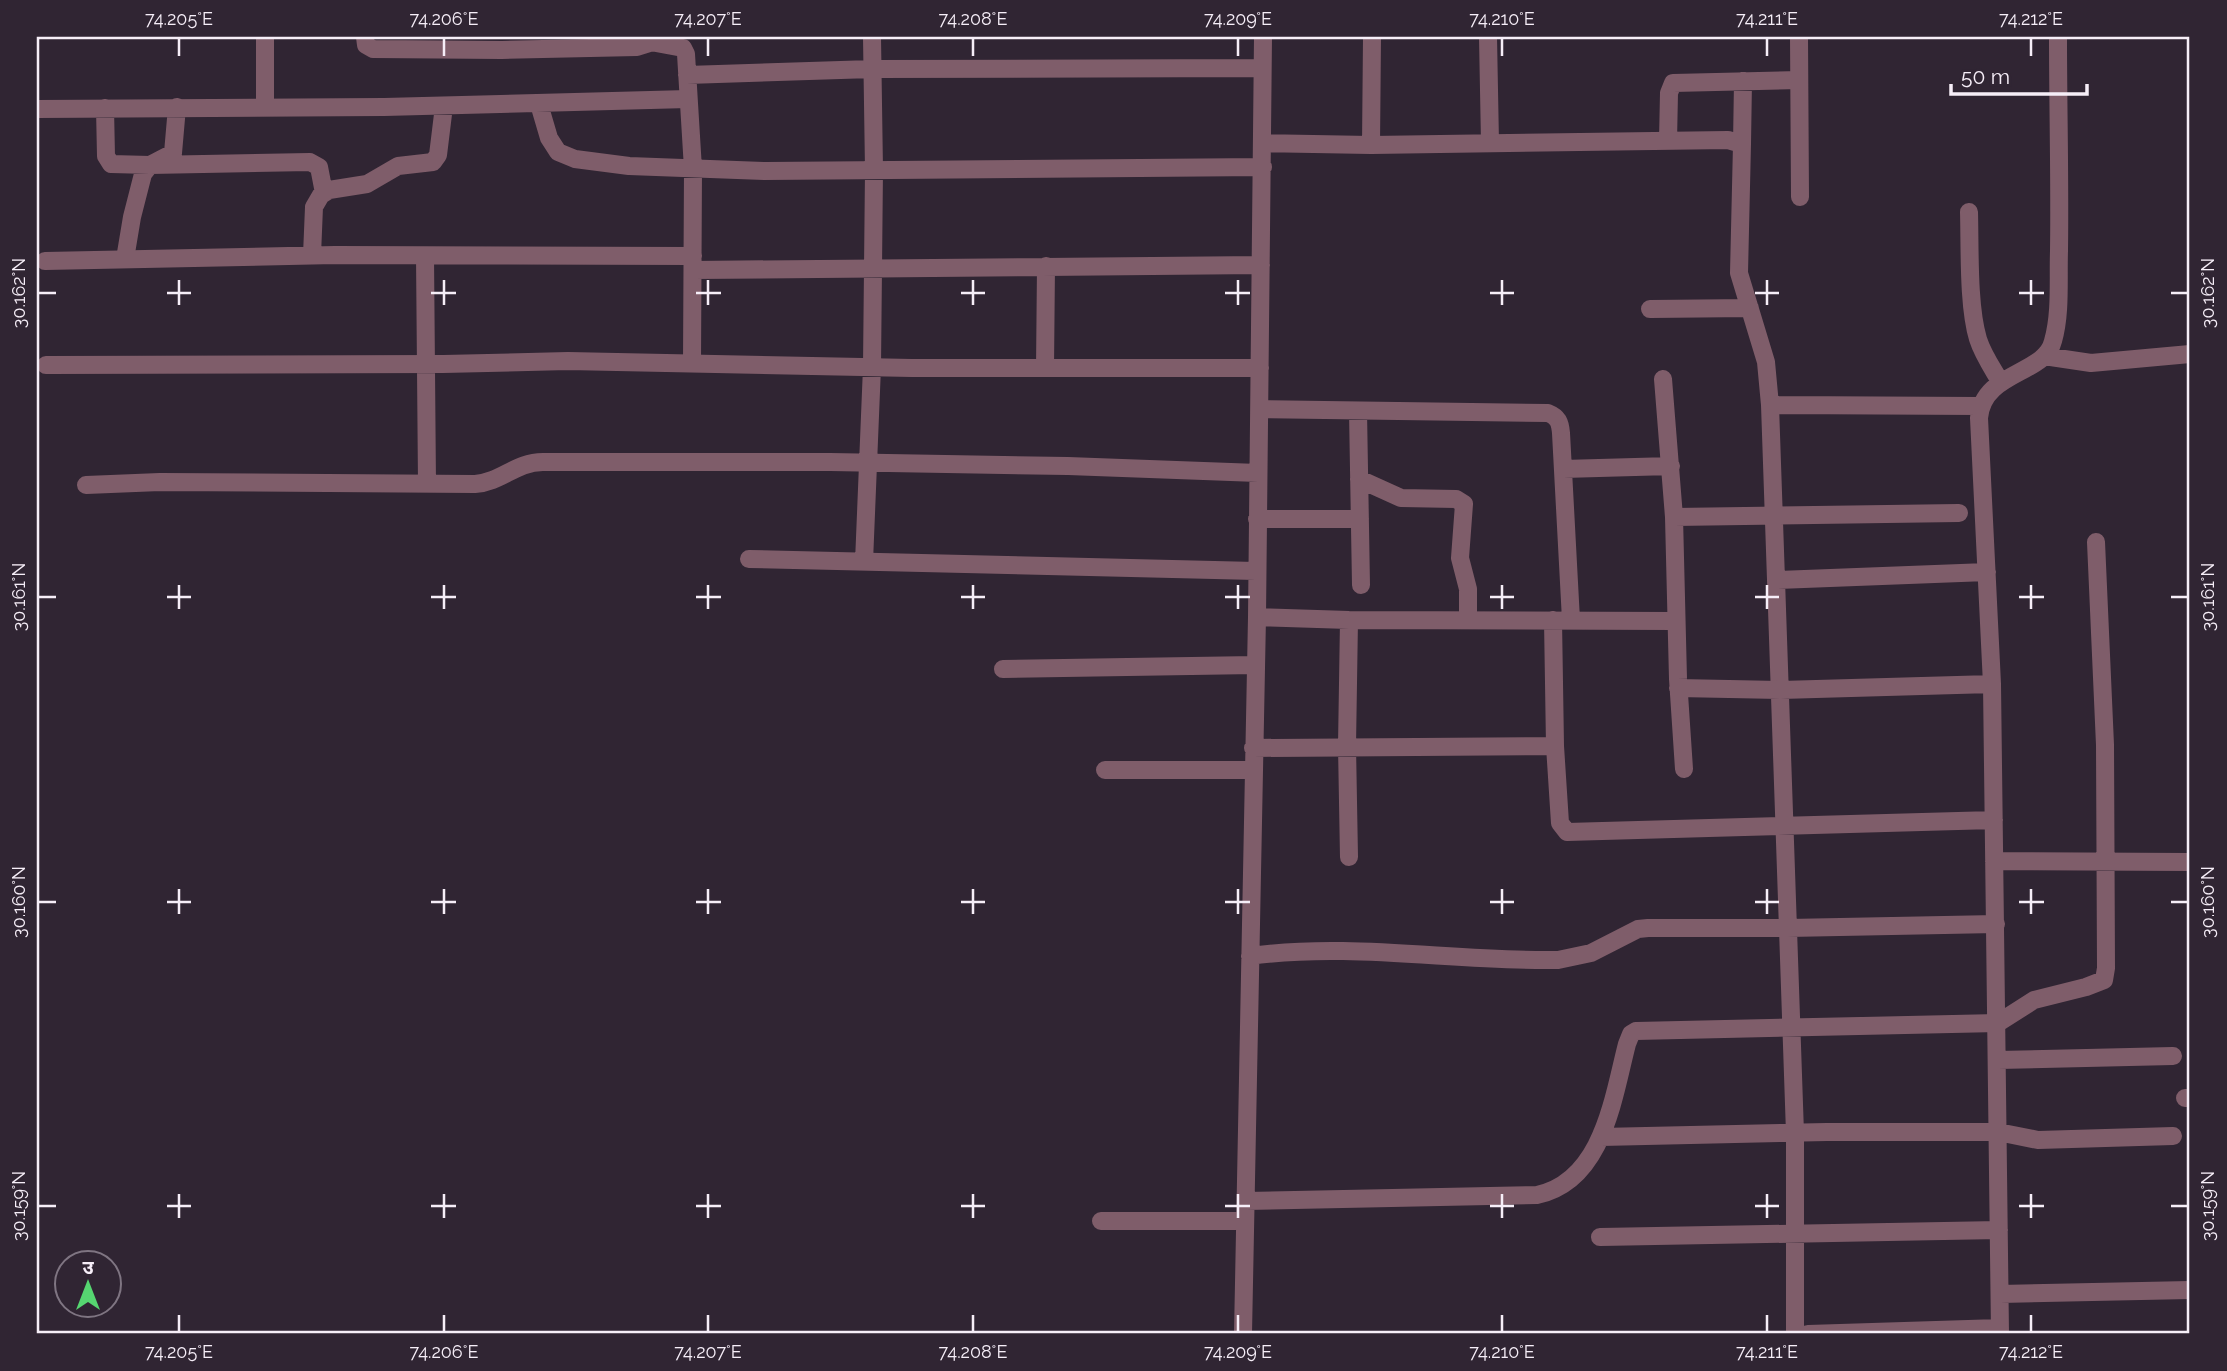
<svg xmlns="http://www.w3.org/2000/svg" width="2227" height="1371" font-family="Raleway,'Noto Sans Devanagari',sans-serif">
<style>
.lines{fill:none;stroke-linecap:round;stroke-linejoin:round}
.minor{stroke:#7f5d6a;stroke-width:18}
.ticks{fill:none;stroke:#f6eef8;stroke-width:2.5}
.neatline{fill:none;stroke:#f6eef8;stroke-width:2.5}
.ticks-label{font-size:18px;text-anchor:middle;fill:#f6eef8}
</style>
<rect width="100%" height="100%" fill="#302533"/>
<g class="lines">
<path class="minor" d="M265,37V107
M365,37L366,45L373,49L502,50L637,47L653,42
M651,37L656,43L683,48L686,54L693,169L692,363
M1488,37L1490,143
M1799,37L1800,197
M687,75L872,69L1262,68
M539,104L549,138L558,152L575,159L629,166L765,171L1263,167
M105,108L106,156L111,164L150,165L310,162L319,167L324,193
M37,109L384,107L688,99
M1668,141L1669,93L1673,83L1799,80
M1262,143L1371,145L1728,140L1742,144L1739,273L1766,362L1770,405L1795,1133V1334
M1742,144L1743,81
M1371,145L1372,37
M1969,212C1970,248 1968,306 1978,339C1983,355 1993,369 2001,383
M312,255L314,207L321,195L329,190L367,184L398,166L433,162L438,155L444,106
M425,256L427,484
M125,259L132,217L143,174L150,165L173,153L177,107
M45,261L335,255L693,256
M693,270L1261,265
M1650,309L1750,308
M2044,356L2091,363L2190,354
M46,365L443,364L568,361L912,368H1260
M1045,368L1046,266
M1663,379L1674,517L1678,679L1684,769
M1770,405L1980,406
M1260,409L1548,413C1558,417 1560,422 1561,433L1571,620
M1358,411L1361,585
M1563,469L1671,466
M1359,479L1401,498L1456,499L1464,504L1460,558L1468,589V619
M86,485L160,482L475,484C502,482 515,462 543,462H830L1068,466L1258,473
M1674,517L1959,513
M1257,519H1360
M749,559L1256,571
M864,562L872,367L874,170L872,37
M1776,580L1987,572
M1257,617L1349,620L1676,621
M1349,620L1347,746L1349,857
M1553,620L1555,746L1560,823L1567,832L1994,820
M1003,669L1255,665
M1678,688L1781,690L1992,684
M1253,748L1555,746
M1105,770H1252
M1994,861L2190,862
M1250,956C1352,942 1455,962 1558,960L1591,953L1638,929L1648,928H1788L1996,924
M1998,1060L2173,1056
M2185,1098H2190
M1601,1137L1827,1132H1998L2038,1140L2173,1136
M1246,1201L1537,1195C1603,1181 1613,1098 1627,1044L1631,1034L1636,1031L1998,1023L2034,1000L2086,987L2104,980L2106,968L2105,745L2096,542
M1101,1221H1245
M1600,1237L1999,1230
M2000,1294L2190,1290
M1243,1334L1257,617L1263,37
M1808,1334L2000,1328
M2000,1334L1992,684L1979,418C1983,371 2045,375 2053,341C2061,313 2058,280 2059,251C2060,179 2058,108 2058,37"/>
</g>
<path class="ticks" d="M179,38V56M444,38V56M708,38V56M973,38V56M1238,38V56M1502,38V56M1767,38V56M2031,38V56M179,280V305M444,280V305M708,280V305M973,280V305M1238,280V305M1502,280V305M1767,280V305M2031,280V305M38,293H56M167,293H191M431,293H456M696,293H721M961,293H985M1225,293H1250M1490,293H1514M1755,293H1779M2019,293H2044M2171,293H2188M179,585V609M444,585V609M708,585V609M973,585V609M1238,585V609M1502,585V609M1767,585V609M2031,585V609M38,597H56M167,597H191M431,597H456M696,597H721M961,597H985M1225,597H1250M1490,597H1514M1755,597H1779M2019,597H2044M2171,597H2188M179,889V914M444,889V914M708,889V914M973,889V914M1238,889V914M1502,889V914M1767,889V914M2031,889V914M38,902H56M167,902H191M431,902H456M696,902H721M961,902H985M1225,902H1250M1490,902H1514M1755,902H1779M2019,902H2044M2171,902H2188M179,1194V1218M444,1194V1218M708,1194V1218M973,1194V1218M1238,1194V1218M1502,1194V1218M1767,1194V1218M2031,1194V1218M38,1206H56M167,1206H191M431,1206H456M696,1206H721M961,1206H985M1225,1206H1250M1490,1206H1514M1755,1206H1779M2019,1206H2044M2171,1206H2188M179,1315V1332M444,1315V1332M708,1315V1332M973,1315V1332M1238,1315V1332M1502,1315V1332M1767,1315V1332M2031,1315V1332"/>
<rect width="2227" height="1371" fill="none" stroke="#302533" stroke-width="77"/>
<g transform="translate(88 1284)"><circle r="33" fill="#302533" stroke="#7f7582" stroke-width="2"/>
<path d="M0-5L12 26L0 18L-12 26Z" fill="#56d671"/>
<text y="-10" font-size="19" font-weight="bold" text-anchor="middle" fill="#f6eef8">उ</text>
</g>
<path d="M1951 84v10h136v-10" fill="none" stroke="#f6eef8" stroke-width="3.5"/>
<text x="1961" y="84" font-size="21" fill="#f6eef8" stroke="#302533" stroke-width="5" paint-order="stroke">50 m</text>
<rect x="38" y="38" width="2150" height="1294" class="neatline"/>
<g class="ticks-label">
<text x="179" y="25">74.205°E</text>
<text x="444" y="25">74.206°E</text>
<text x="708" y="25">74.207°E</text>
<text x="973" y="25">74.208°E</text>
<text x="1238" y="25">74.209°E</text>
<text x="1502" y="25">74.210°E</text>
<text x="1767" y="25">74.211°E</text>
<text x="2031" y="25">74.212°E</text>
<text transform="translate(19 293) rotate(-90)" y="6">30.162°N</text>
<text transform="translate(2208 293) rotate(-90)" y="6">30.162°N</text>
<text transform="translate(19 597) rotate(-90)" y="6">30.161°N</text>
<text transform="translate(2208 597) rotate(-90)" y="6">30.161°N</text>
<text transform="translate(19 902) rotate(-90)" y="6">30.160°N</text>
<text transform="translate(2208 902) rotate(-90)" y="6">30.160°N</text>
<text transform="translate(19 1206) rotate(-90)" y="6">30.159°N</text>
<text transform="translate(2208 1206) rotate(-90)" y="6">30.159°N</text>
<text x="179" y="1358">74.205°E</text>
<text x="444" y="1358">74.206°E</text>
<text x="708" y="1358">74.207°E</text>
<text x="973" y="1358">74.208°E</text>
<text x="1238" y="1358">74.209°E</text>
<text x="1502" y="1358">74.210°E</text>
<text x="1767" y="1358">74.211°E</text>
<text x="2031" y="1358">74.212°E</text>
</g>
</svg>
